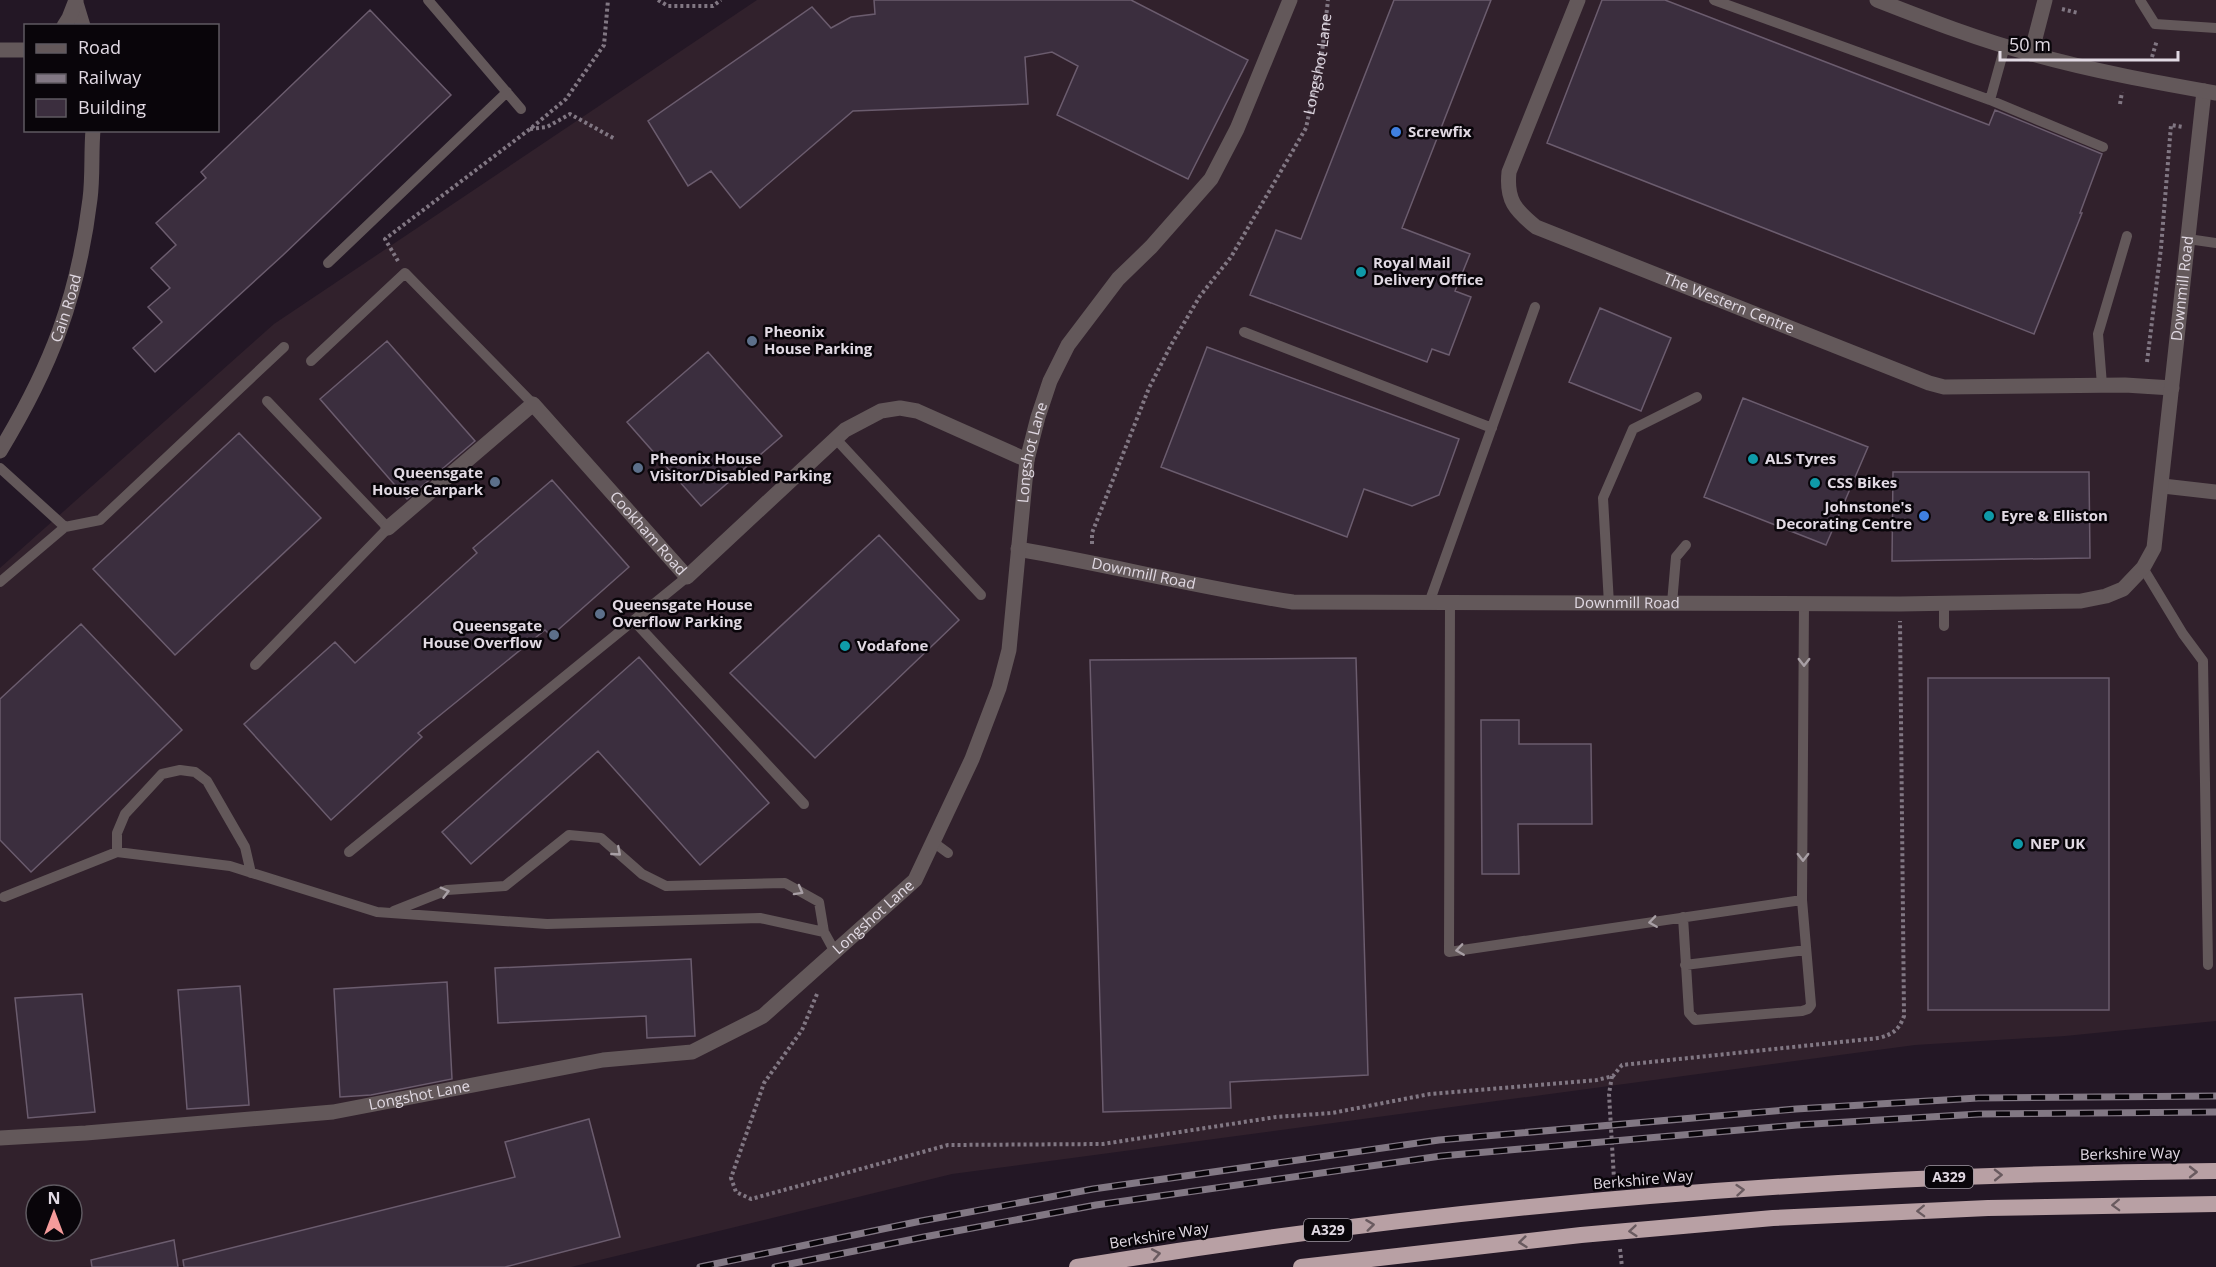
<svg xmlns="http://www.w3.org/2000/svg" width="2216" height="1267" font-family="'Open Sans',sans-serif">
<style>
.industrial{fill:#31212c;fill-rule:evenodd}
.building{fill:#3b2e3e;stroke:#6b5c6e;stroke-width:1.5}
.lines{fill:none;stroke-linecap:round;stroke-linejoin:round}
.path{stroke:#817783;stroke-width:4;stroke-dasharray:3 3;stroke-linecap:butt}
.service{stroke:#63585a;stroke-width:10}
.minor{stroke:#63585a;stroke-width:15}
.tertiary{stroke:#63585a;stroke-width:15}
.trunk{stroke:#b8a0a4;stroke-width:16}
.rail-casing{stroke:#827884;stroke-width:7}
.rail{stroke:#09050a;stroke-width:4.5;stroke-dasharray:14;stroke-linecap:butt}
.oneway{stroke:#a89fa5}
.oneway2{stroke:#695a5f}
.shop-dot{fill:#3f7fe0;stroke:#09050a;stroke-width:2}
.culture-dot{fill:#0f9aa8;stroke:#09050a;stroke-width:2}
.service-dot{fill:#5c6f8a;stroke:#09050a;stroke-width:2}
.labels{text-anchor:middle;stroke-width:5;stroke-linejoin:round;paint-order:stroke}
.shield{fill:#09050a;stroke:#a099a2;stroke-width:1.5}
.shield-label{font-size:14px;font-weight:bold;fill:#e1d9e3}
.street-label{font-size:15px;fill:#e1d9e3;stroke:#09050a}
.poi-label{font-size:15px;font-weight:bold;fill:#e1d9e3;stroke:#09050a;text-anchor:start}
</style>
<rect width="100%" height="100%" fill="#231725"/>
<path class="industrial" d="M757,0H2216V1021L2065,1036L1915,1045L952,1174L571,1267H0V568L274,324ZM36,1195H72V1231H36Z"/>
<path class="building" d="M874,0H1131L1248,60L1188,179L1057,115L1078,66L1052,52L1025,57L1028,104L853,111L740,208L711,171L688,186L648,121L812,7L831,28L851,17L875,14Z
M1394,0H1491L1402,228L1470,254L1455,291L1471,297L1449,355L1432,349L1427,362L1250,295L1276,230L1301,239Z
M1602,0H1665L1989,125L1995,110L2102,154L2080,213H2082L2034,334L1547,143Z
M370,10L451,95L282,256L155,372L133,348L162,322L148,307L170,288L151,268L176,245L156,223L206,178L201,172Z
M1600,308L1671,338L1641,411L1569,382Z
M387,341L475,441L407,499L320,399Z
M1207,347L1459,439L1439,495L1412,506L1364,489L1347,537L1161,467Z
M708,352L782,436L701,506L627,422Z
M1743,398L1868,447L1826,545L1704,497Z
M239,433L321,518L175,655L93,569Z
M1893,472H2089L2090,558L1892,561Z
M552,480L629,567L551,636L545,630L418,733L422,737L331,820L244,724L335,642L355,663L477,553L473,548Z
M879,535L959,620L815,758L730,673Z
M81,624L182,730L31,872L0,840V699Z
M639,657L769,803L700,865L598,751L471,864L442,832Z
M1356,658L1368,1075L1230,1082L1231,1108L1103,1112L1090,660Z
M1928,678H2109V1010H1928Z
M1481,720H1519V744H1591L1592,824H1518L1519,874H1482Z
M691,959L695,1036L647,1038L646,1016L498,1023L495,968Z
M447,982L452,1079L371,1095L340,1097L334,989Z
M240,986L249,1105L187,1109L178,990Z
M82,994L95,1112L28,1118L15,998Z
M589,1119L620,1237L505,1267H184L183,1260L515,1177L505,1142Z
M174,1240L178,1267H92L91,1260Z"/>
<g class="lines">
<g class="path">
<path d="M658,0L668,6H713L721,0"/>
<path d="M2062,9L2078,13"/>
<path d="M2152,57L2157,40"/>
<path d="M2120,104L2122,92"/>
<path d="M530,129L547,127L570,114L615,139"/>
<path d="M398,261L385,239L530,129L566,99L604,45L608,0"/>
<path d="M2147,362L2161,248L2171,125L2183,127"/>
<path id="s1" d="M1092,544V533L1149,388L1171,345L1200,296L1231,257L1306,128L1322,53L1328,0"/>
<path d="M817,994L802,1030L764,1083L731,1178L736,1192L751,1199L948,1145L1103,1144L1276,1117L1332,1113L1430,1094L1597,1080L1613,1076L1622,1065L1879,1038C1893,1034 1899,1030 1904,1016L1900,621"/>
<path d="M1612,1076L1609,1094L1614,1179"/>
<path d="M1620,1249L1622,1267"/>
</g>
<path class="service" d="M428,0L521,109
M1714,0L1990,100L2103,147
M2140,0L2155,24L2216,28
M1990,100L2005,46
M2188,239L2216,243
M328,263L507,92
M1244,332L1492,428
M311,361L405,273L533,404
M2102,385L2098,334L2127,236
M835,438L981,595
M0,468L65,527
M2143,568L2183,634L2203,661L2208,965
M0,582L65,527L100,520L284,347
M1429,603L1535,307
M1450,603L1449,952L1802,900L1804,603
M1672,603L1676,557L1686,545
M1944,603V626
M1609,604L1603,498L1633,429L1697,397
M634,621L804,804
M255,665L388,528L267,401
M933,842L948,853
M117,852V833L125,814L162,774L180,770L195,772L207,781L245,847L251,873
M349,852L687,577
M4,897L117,852L230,866L377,912L547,924L760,918L824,932L835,952
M394,911L447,890L505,886L569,835L601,838L642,874L666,886L785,883L819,902L824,932
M1683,917L1689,1013L1695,1020L1802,1011L1808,1009L1811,1005L1802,900
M1685,965L1806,950"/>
<g class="minor">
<path id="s2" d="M1578,0L1509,172C1506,200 1515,210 1536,227L1929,383L1944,387L2125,385L2172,388"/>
<path d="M2031,54L2045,0"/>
<path d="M2163,486L2216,492"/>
<path id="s3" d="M388,528L533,404L687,577L845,430L881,411L900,408L917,411L1027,460"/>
<path id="s4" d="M1018,549C1110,565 1201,588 1293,602L1900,604L2081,601L2106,596L2123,589L2143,568L2154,548L2204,91"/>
<path id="s5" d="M0,1138L86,1133L333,1112L603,1060L692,1052L763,1016L915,880L972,759L999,688L1009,650L1027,460L1038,417L1050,381L1068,345L1118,279L1151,247L1211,179L1237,129L1290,0"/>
</g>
<g class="tertiary">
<path d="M1877,0C1928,20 1980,40 2032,54C2093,71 2154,82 2216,93"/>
<path d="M76,3L83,26"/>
<path d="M64,26L69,18L76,0"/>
<path d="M0,50H26"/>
<path id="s6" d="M0,451C51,367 78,297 90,199C93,176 91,153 93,130"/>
</g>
<path class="trunk" d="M1077,1267C1453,1204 1835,1174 2216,1171
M1301,1267L1581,1235L1773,1218L1988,1208L2216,1204"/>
<defs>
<path id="rail" d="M700,1267L921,1221L1093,1189L1439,1140L1796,1109L1978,1098L2216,1096
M775,1267L924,1237L1096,1205L1441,1156L1797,1125L1979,1114L2216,1112"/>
</defs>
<use href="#rail" class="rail-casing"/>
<use href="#rail" class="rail"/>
</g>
<defs><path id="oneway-chevron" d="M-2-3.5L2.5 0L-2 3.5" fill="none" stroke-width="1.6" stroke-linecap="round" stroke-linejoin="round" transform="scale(1.5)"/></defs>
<g class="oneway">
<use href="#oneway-chevron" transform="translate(1804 662) rotate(90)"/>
<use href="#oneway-chevron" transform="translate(617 852) rotate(41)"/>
<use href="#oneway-chevron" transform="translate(1803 857) rotate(90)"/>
<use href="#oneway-chevron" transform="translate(799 891) rotate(29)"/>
<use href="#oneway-chevron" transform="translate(445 892) rotate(-15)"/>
<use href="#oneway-chevron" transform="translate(1653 922) rotate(172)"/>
<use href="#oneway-chevron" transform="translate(1460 950) rotate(172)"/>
</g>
<g class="oneway2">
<use href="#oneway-chevron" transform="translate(2193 1172)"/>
<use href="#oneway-chevron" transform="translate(1998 1175) rotate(-1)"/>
<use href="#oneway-chevron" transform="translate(1740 1190) rotate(-5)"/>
<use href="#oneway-chevron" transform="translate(2116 1205) rotate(178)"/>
<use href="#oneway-chevron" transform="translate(1921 1211) rotate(178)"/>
<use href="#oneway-chevron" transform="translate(1370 1225) rotate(-7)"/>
<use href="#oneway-chevron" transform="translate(1633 1231) rotate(175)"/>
<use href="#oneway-chevron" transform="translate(1523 1242) rotate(174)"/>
<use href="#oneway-chevron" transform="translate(1156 1254) rotate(-10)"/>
</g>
<g class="shop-dot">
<circle cx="1396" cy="132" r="6"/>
<circle cx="1924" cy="516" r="6"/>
</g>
<g class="culture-dot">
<circle cx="1361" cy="272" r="6"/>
<circle cx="1753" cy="459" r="6"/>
<circle cx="1815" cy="483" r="6"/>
<circle cx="1989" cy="516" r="6"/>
<circle cx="845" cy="646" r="6"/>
<circle cx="2018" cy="844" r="6"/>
</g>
<g class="service-dot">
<circle cx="752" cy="341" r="6"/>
<circle cx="638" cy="468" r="6"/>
<circle cx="495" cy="482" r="6"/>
<circle cx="600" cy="614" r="6"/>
<circle cx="554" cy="635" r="6"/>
</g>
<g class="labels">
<g class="shield">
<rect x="1925" y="1166" width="48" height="22" rx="4.5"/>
<rect x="1304" y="1219" width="48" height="22" rx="4.5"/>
</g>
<g class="shield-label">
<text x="1949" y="1182">A329</text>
<text x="1328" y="1235">A329</text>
</g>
<g class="street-label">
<text dy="5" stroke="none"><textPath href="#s1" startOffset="536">Longshot Lane</textPath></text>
<text dy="5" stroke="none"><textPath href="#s4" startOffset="1425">Downmill Road</textPath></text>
<text dy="5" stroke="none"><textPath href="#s2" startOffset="458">The Western Centre</textPath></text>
<text dy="5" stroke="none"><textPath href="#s6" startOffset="158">Cain Road</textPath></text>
<text dy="5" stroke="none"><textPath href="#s5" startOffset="1430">Longshot Lane</textPath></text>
<text dy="5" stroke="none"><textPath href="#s3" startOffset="364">Cookham Road</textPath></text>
<text dy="5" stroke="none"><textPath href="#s4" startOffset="128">Downmill Road</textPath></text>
<text dy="5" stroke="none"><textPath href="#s4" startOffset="614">Downmill Road</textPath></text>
<text dy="5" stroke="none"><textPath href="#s5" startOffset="926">Longshot Lane</textPath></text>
<text dy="5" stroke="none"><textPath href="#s5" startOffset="422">Longshot Lane</textPath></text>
<text transform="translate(2130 1154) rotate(-1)" y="5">Berkshire Way</text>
<text transform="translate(1643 1180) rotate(-5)" y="5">Berkshire Way</text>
<text transform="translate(1159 1236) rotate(-9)" y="5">Berkshire Way</text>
</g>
<g class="poi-label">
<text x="1408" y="137">Screwfix</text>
<text x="1373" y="268">Royal Mail<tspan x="1373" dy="17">Delivery Office</tspan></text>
<text x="764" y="337">Pheonix<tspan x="764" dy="17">House Parking</tspan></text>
<text x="650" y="464">Pheonix House<tspan x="650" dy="17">Visitor/Disabled Parking</tspan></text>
<text x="1765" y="464">ALS Tyres</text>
<text x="483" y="478" text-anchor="end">Queensgate<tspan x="483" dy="17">House Carpark</tspan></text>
<text x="1827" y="488">CSS Bikes</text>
<text x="1912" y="512" text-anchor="end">Johnstone's<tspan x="1912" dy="17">Decorating Centre</tspan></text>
<text x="2001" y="521">Eyre &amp; Elliston</text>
<text x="612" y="610">Queensgate House<tspan x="612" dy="17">Overflow Parking</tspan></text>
<text x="542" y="631" text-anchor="end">Queensgate<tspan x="542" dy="17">House Overflow</tspan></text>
<text x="857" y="651">Vodafone</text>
<text x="2030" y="849">NEP UK</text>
</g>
</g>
<rect x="24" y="24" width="195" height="108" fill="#09050a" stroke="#5f5a61" stroke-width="1.5"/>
<rect x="36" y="44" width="30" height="9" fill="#63585a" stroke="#5f5a61" stroke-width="1.5"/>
<text x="78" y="54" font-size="18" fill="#e1d9e3">Road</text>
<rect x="36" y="74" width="30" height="9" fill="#827884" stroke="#5f5a61" stroke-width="1.5"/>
<text x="78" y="84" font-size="18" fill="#e1d9e3">Railway</text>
<rect x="36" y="99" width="30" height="18" fill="#3b2e3e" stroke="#5f5a61" stroke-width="1.5"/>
<text x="78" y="114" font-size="18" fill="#e1d9e3">Building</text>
<g transform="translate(54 1213)"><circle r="28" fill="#09050a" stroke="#5f5a61" stroke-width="1.5"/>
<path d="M0-4.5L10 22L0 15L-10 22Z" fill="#f59b9b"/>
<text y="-9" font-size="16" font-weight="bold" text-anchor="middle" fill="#e1d9e3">N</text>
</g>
<path d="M2000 51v9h178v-9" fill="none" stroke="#e1d9e3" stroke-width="3"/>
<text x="2009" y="51" font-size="18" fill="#e1d9e3" stroke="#09050a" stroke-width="4.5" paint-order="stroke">50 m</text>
</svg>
